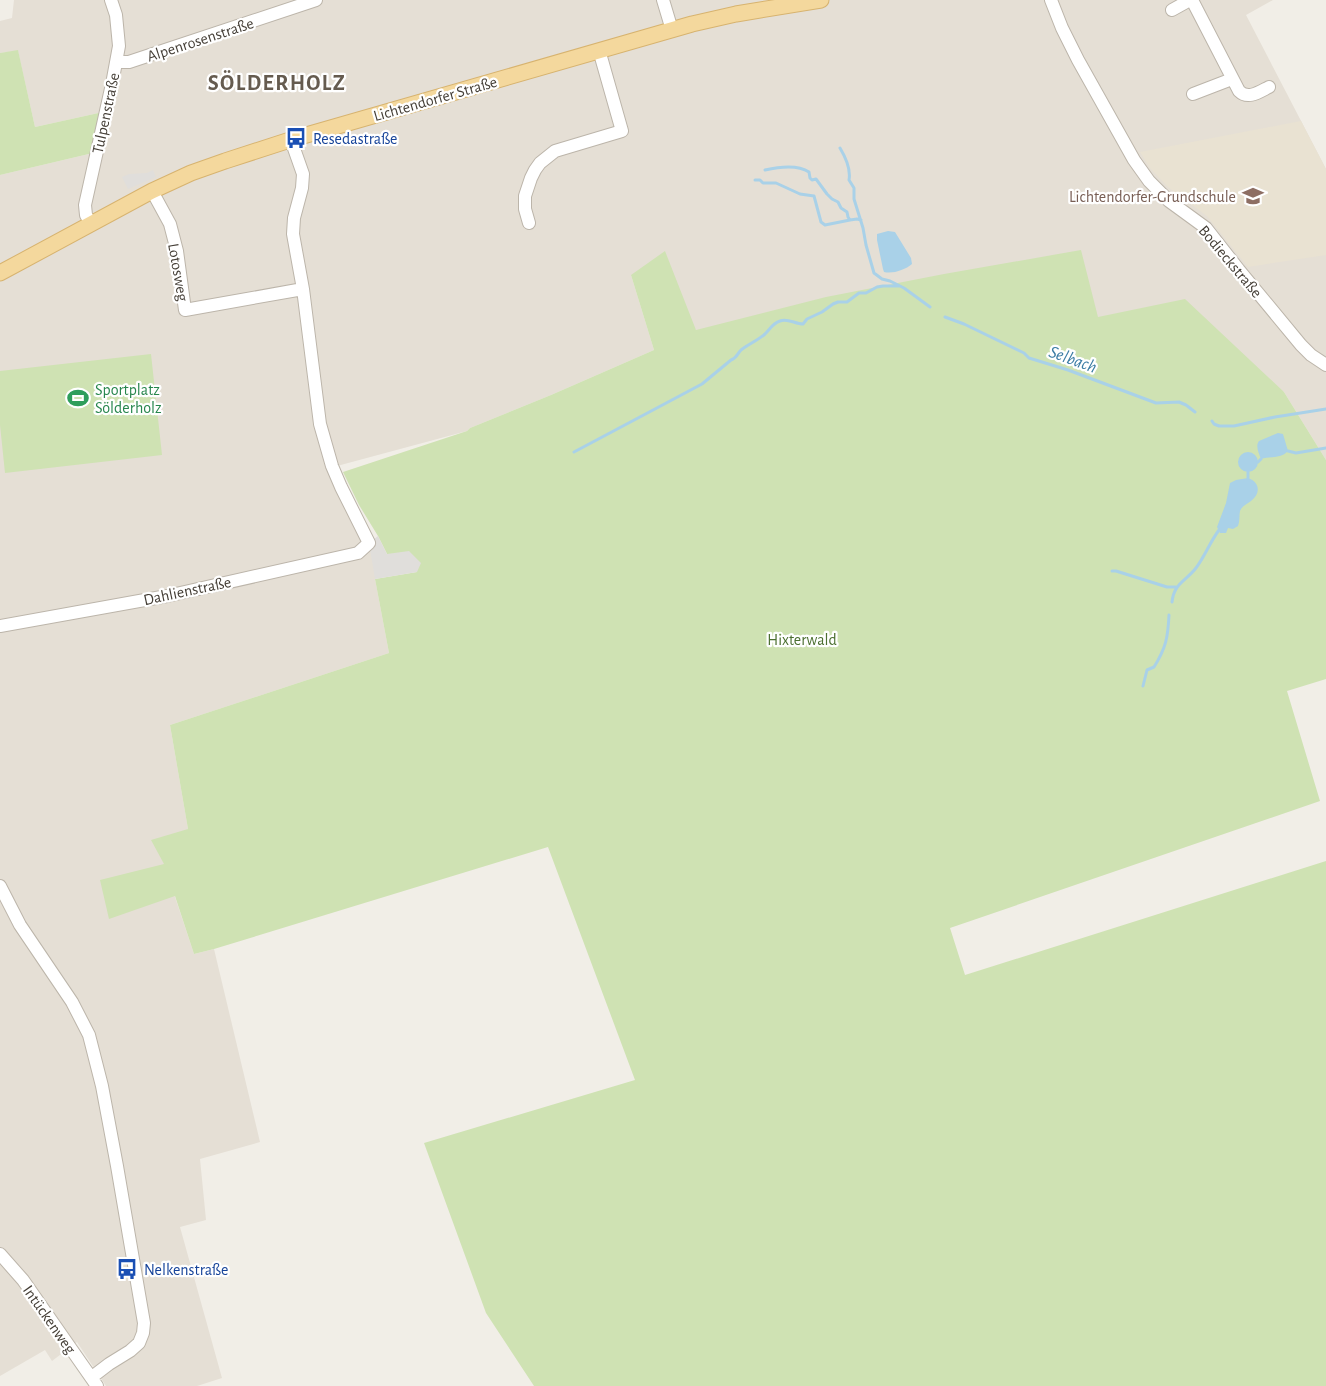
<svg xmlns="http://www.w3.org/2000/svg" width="1326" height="1386" font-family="'Alegreya Sans',sans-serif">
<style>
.residential{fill:#e5dfd5}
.education{fill:#e9e2d2}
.green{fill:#cfe2b3}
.parking{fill:#e0dedb}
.water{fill:#a9d1e8}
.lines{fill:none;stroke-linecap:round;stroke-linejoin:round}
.stream{stroke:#a9d1e8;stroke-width:3}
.minor-casing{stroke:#bcb5aa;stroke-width:14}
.major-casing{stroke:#d7b36f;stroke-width:17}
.minor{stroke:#fff;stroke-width:12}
.major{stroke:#f4d89d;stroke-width:15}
.labels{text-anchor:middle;stroke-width:4.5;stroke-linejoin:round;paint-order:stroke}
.street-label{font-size:16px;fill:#443e36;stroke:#fff}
.transit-label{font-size:16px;fill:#164399;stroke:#fff;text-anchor:start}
.education-label{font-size:16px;fill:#785e54;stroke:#fff;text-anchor:end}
.leisure-label{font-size:16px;fill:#27864d;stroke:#fff;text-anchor:start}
.park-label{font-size:16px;fill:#4b6f30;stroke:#fff}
.water-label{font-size:18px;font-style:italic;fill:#3b7ca4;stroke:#fff}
.district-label{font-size:22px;font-weight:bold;letter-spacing:1.5px;fill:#655b4f;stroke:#fff}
</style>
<rect width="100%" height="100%" fill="#f1eee7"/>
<path class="residential" d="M14,0H1273L1246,15L1326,169V460L1284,392L1098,317L696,330L631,275L654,350L551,395L470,428L467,431L337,466L376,542L375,579L389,653L170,725L188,829L164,864L194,954L214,949L260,1142L200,1159L206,1220L180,1227L222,1378L197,1386H106L77,1342L52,1361L45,1350L0,1376V175L93,153L103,112L35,127L18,51L0,53V21L12,18Z"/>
<path class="education" d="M1301,121L1326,169V255L1248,267L1207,216L1168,187L1150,168L1140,152Z"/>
<path class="green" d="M18,50L35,127L103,112L93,153L0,175V53Z
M1081,250L1098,317L1185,299L1284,392L1326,460V679L1287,691L1320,801L950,928L965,975L1326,861V1386H534L486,1313L424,1143L635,1080L548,847L214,949L194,954L175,896L109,919L100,880L164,864L151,840L188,829L170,725L389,653L375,579L417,572L387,554L378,536L359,505L343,472L467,431L470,428L551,395L654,350L631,275L665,251L696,330L826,297L944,274Z
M151,354L162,455L5,473L0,425V371Z"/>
<path class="parking" d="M153,170L156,177L128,189L122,177L129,174L147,173Z
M378,536L387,554L409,551L421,563L417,572L375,579L369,543Z"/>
<path class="water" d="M888,231L895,232L911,258L912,264C905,270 893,274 884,272L883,269L877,240V234Z
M1278,433L1283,434L1288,451C1281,459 1270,456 1261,459C1259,453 1255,446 1259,441Z
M1238 462a10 10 0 1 1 20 0a10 10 0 1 1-20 0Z
M1248,478C1260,482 1261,494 1251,501C1247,504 1242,506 1240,511C1239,516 1240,521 1238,526L1233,529L1228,528L1226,533H1220L1217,527L1226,503L1230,483L1236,480Z"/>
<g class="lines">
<path class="stream" d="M840,148C846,158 851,169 849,180L854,188V199L863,228L866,245L874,273L882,279L890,281L904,288L930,307
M765,170C778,167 797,164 809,172L810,178L812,180L816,179L827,194L832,199L838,202L841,208L847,212L848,217L850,220L857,219L861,220
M755,180H760L763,183H776L800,194L814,196L821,222L825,225L850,220
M945,317L964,324L1024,353L1029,358L1068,370L1156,403L1179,402L1186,405L1195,412
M1212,421L1214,424L1219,426H1234L1275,417L1326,409
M1288,451L1296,453L1326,448
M574,452L702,384L731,360C737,358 737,354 741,350C749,344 758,340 765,334C770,329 773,323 780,321C788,318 795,324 803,324L807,319L822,312L833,304L838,302H847L859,293H866L877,287L883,286H900
M1258,462L1261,459
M1248,472V478
M1112,571H1116L1167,587H1176
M1172,602C1174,583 1186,581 1196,568C1205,556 1210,542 1219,530
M1143,686L1147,670L1154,667C1166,648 1168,637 1169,615"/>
<defs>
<path id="minor" d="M663,0L672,30
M1051,0L1062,28L1078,60L1134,160L1149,181L1169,201L1206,228L1239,270L1301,345L1311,355L1326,365
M1192,0L1239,91C1248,100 1259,92 1269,87
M1172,10L1190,0
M116,62H129L316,0
M1193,94L1232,79
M152,191L170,224L177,251L185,310L303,289
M529,223L525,209V196L531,178L535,170L540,163L555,151L622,131L599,50
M91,224L86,215L85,205L112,84L119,46L116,15L111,0
M0,626L167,596L358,553L369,543L341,487L332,466L320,424L303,289L293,234L294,218L302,188L303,174L291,140
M0,886L20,925L72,1002L89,1035L102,1086L117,1166L144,1323L143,1333L139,1343L130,1351L109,1364L92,1377
M0,1254L23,1280L97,1386"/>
<path id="major" d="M0,273L152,191L191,173L225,161L296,138L692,24L736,14L821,0"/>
</defs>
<use href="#minor" class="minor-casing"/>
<use href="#major" class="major-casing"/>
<use href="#minor" class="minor"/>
<use href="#major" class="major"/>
</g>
<defs>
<symbol id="bus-bare" viewBox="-9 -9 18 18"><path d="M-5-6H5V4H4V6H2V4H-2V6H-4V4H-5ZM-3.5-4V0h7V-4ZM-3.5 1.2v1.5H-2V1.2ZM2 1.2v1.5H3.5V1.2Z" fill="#1a4fb4" stroke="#fff" stroke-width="2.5" paint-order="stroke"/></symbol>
<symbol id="school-bare" viewBox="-9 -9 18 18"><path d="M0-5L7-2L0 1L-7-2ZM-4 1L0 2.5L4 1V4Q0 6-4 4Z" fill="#8d6e63" stroke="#fff" stroke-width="2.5" paint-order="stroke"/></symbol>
<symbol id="stadium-bare" viewBox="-9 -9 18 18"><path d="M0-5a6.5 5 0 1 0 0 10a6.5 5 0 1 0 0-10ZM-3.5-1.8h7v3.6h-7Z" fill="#2e9e5b" stroke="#fff" stroke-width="2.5" paint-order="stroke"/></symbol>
</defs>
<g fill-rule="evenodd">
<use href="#bus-bare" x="281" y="123" width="30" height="30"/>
<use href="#school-bare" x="1238" y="181" width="30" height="30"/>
<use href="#stadium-bare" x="63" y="383" width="30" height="30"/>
<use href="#bus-bare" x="112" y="1254" width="30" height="30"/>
</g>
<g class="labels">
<g class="street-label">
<text transform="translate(200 39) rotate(-18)" y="6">Alpenrosenstraße</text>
<text transform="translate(435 98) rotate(-16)" y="6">Lichtendorfer Straße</text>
<text transform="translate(105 113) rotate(-78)" y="6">Tulpenstraße</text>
<text transform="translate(1231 261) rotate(50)" y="6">Bodieckstraße</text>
<text transform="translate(179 272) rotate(80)" y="6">Lotosweg</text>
<text transform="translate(187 590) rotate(-12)" y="6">Dahlienstraße</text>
<text transform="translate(50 1319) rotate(55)" y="6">Intückenweg</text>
</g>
<g class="transit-label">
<text x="313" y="144">Resedastraße</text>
<text x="144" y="1275">Nelkenstraße</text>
</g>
<g class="education-label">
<text x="1236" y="202">Lichtendorfer-Grundschule</text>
</g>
<g class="leisure-label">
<text x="95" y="395">Sportplatz<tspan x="95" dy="18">Sölderholz</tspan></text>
</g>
<g class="park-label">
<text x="802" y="645">Hixterwald</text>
</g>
<g class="water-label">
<text transform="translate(1073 359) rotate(20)" y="6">Selbach</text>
</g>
<g class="district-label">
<text x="277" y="90">SÖLDERHOLZ</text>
</g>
</g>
</svg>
